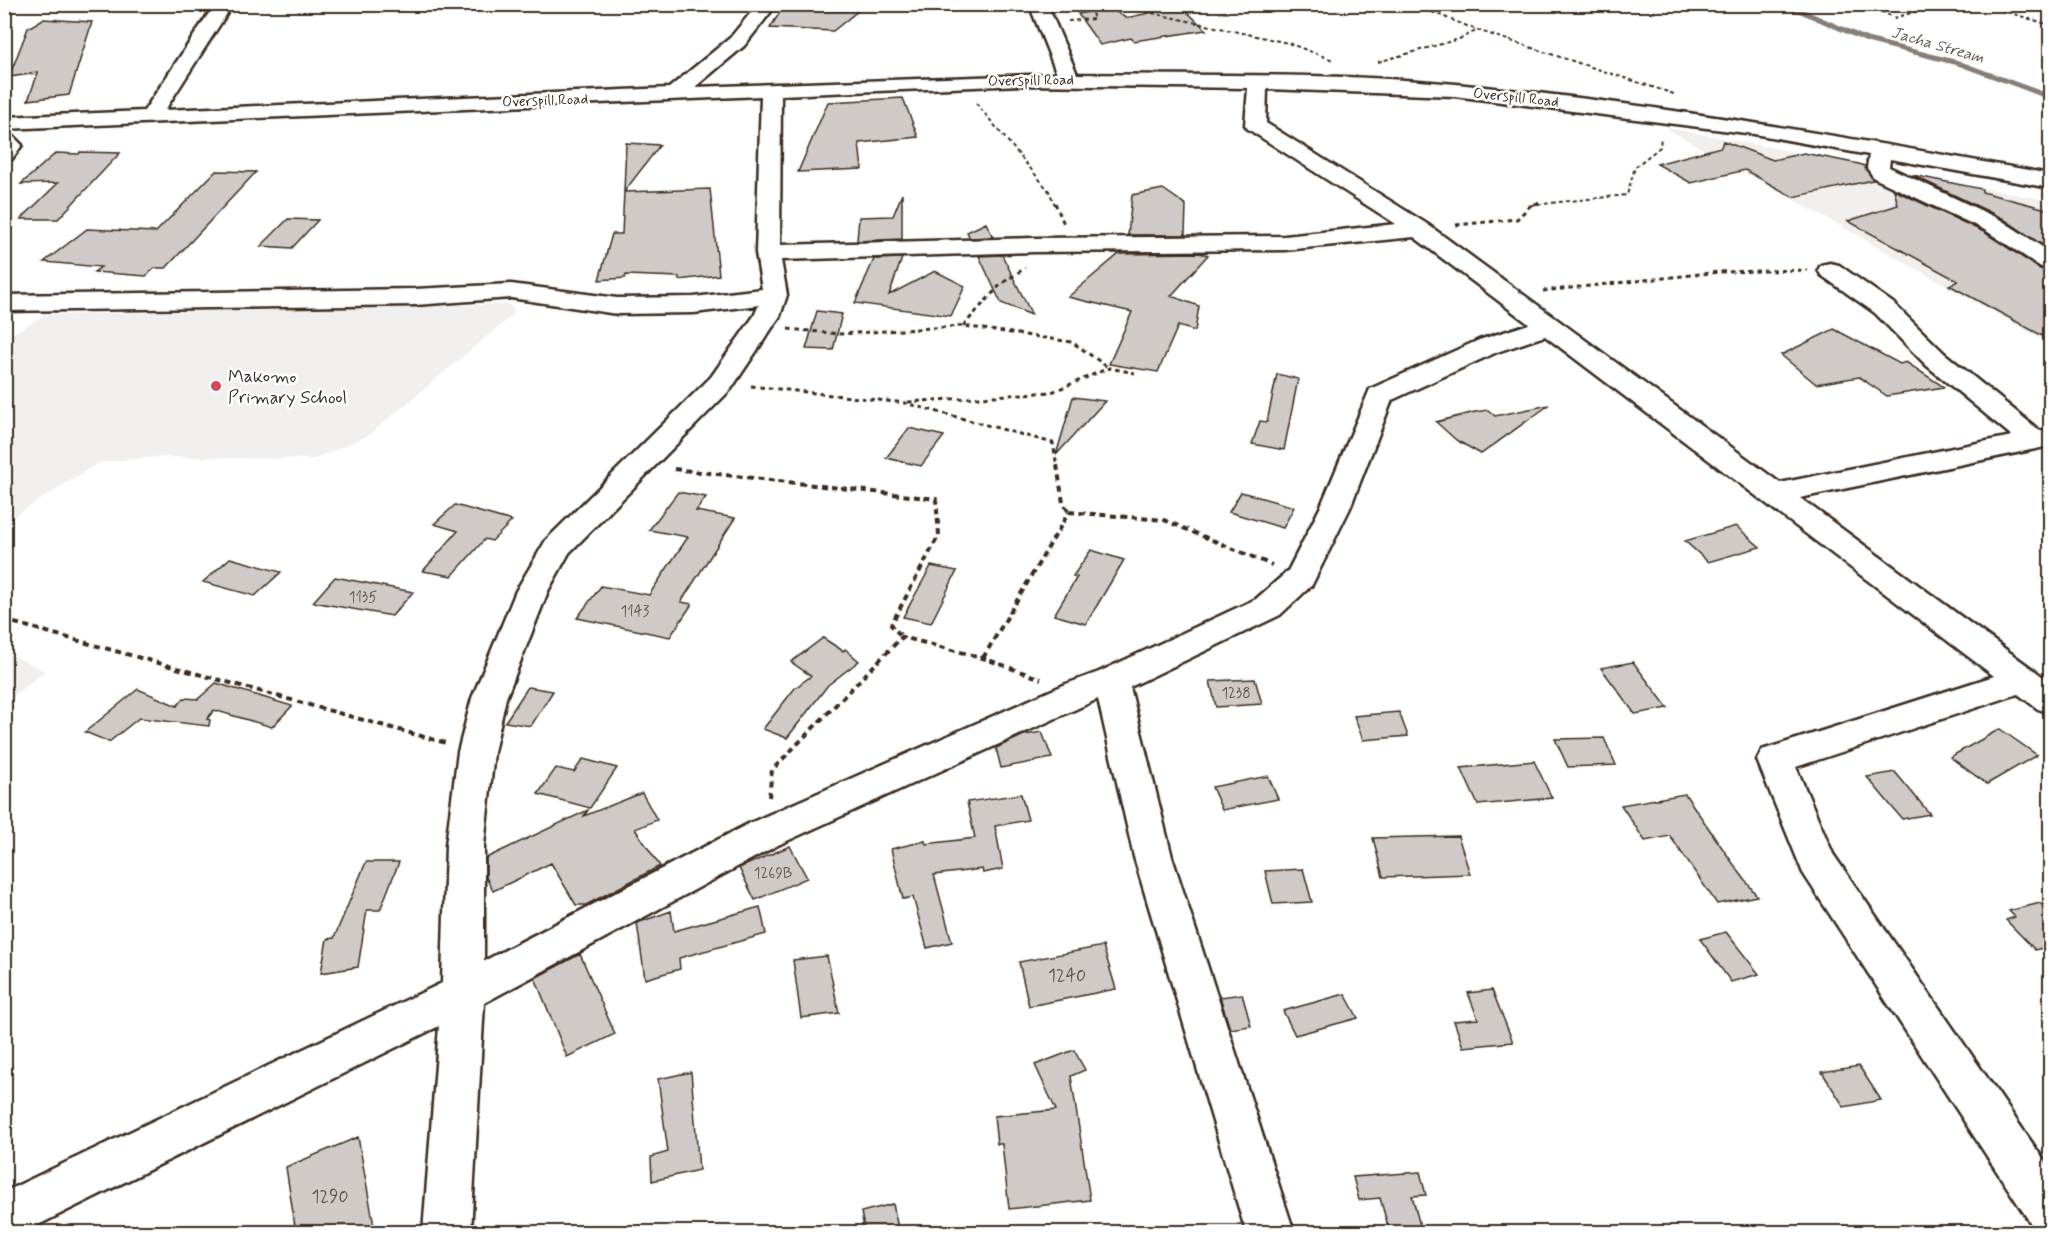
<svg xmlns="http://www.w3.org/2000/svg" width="2055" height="1237" font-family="Mynerve,sans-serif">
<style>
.built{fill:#f1efee}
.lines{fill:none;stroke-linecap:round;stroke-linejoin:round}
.stream{stroke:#887e77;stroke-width:5}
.building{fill:#cfcac7;stroke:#3b2a1e;stroke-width:1.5}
.minor-casing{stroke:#3b2a1e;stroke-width:5}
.path-far2{stroke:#3b2a1e;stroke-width:2;stroke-dasharray:4 3;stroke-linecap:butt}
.path-far1{stroke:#3b2a1e;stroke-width:3;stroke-dasharray:4.5 4;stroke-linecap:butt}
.path{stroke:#3b2a1e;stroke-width:4;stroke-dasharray:6 4.5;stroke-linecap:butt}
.minor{fill:#fff;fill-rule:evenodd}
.poi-dot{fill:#d1495b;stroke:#fff;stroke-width:2}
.labels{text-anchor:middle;stroke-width:5;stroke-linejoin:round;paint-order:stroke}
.far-street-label{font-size:15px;fill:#3b2a1e;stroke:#fff}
.number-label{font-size:15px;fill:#605248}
.far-water-label{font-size:16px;font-style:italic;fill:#685b52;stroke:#fff}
.poi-label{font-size:18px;fill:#3b2a1e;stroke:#fff;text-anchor:start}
.near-number-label{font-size:18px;fill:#605248}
</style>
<rect width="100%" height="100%" fill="#fff"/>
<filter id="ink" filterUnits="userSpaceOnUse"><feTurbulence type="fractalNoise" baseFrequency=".0167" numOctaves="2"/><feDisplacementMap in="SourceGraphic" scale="12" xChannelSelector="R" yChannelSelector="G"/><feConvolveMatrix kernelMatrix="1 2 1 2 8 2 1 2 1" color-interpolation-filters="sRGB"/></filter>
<g filter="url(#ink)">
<path class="built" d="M1664,127L2041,199L2050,205V344Z
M509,304L515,313L369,435L314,459L155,457L98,463L5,522V338L45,315Z
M5,652L45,671L5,703L4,652Z"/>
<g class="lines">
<path class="stream" d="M1785,4L1867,40L1958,63L2050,97"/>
</g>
<path class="building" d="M785,4H856L850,9L859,10L833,31L770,28Z
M1181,6L1206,30L1134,41L1131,38L1100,45L1078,14L1110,8L1126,18Z
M43,19L92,22L69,95L28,100L38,73L9,77L28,28Z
M903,98L918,137L859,143L862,169L798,172L828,102Z
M1723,141L1773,160L1804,153L1859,164L1865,166L1873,180L1793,197L1745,170L1691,183L1657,164L1721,147Z
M626,143L660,145L624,192Z
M80,152L120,153L58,219H21L58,183L21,184L56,153L79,154Z
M216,171L256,172L166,268H155L146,276L94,272L101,267L44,262L87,229L156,232Z
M1912,175L1982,189V192L2050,210V250L2002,218Z
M710,189L719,275L679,280V277L626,275L625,278L599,280L612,234H622L624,192Z
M1163,189L1186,205L1185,235H1128L1132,195Z
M1894,190L1984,232L2040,269L2050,271V340L1949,285L1958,281L1848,221L1898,205Z
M902,194V239L857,241L859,217L893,216Z
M288,219L318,220L292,248L261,246Z
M986,223L993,237L970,238L967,232Z
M1199,253L1208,255L1171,296L1199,306L1195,331L1178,326L1158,372L1109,364L1132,312L1068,297L1119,254Z
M1002,255L1032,315L1001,303L979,256Z
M902,258L889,295L935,271L965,286L951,316L855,303L874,259Z
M817,311L842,314L833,350L806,349Z
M1834,329L1900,364L1906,362L1944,387L1887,396L1859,377L1816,384L1781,355Z
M1277,374L1298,379L1284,450L1252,444L1260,421L1267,422Z
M1073,397L1105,401L1056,455Z
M1549,405L1481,454L1456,440L1436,422L1475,412L1488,410L1495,416Z
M909,428L944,436L921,466L886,458Z
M678,492L706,497L696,511L735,518L681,602L692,604L670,637L577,618L601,586L649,595L688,537L649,530Z
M1241,492L1294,507L1283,528L1229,512Z
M455,505L512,521L492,541L485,539L452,576L423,571L458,531L434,524Z
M1736,526L1760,547L1708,562L1685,541Z
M1091,550L1124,560L1086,624L1054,615L1077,577L1073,576Z
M230,558L281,572L255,596L203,582Z
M931,566L957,571L931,623L903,617Z
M335,577L413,592L392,616L313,602Z
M823,638L843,651L845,649L859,661L828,685L787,738L763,729L795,688L811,676L791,662Z
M1633,662L1668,708L1635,714L1601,668Z
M1255,679L1262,704L1216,707L1210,681Z
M216,683L292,706L272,727L214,710L207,719L210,720L209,726L139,718L109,742L85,732L138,689L177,706L184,698L198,699Z
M528,687L553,691L531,726L505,722Z
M1399,712L1408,736L1363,740L1354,716Z
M2000,729L2037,755L1987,784L1950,757Z
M1042,732L1052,758L1001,768L996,748L1024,735Z
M1604,738L1616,765L1568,767L1555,739Z
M583,759L617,768L590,808L538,794L556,768L574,772Z
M1534,761L1552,798L1478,805L1461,768Z
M1895,772L1930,814L1902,819L1867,777Z
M1268,776L1278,799L1222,810L1212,787Z
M642,793L657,820L635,829L660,866L586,905H576L551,863L493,891L486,877V858L588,810L584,816Z
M1021,794L1028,820L995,826L1003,869L983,873L982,869L934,875L952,942L927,948L913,897L903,899L891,849L925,841L926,844L975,838L967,802Z
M1685,794L1732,862L1757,896L1717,904L1670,836L1645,841L1621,805Z
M1458,836L1470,874L1383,877L1373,838Z
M790,846L807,878L755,900L739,868Z
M366,862H399L380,910H367L358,967L321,973L327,939L334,938Z
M1303,869L1312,902L1273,904L1265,871Z
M2040,903L2050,914V946L2035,950L2006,920L2015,917L2009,911Z
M760,907L766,934L679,958L680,969L645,979L637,923L671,911L674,931Z
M1726,932L1759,974L1731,982L1700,939Z
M1103,946L1116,989L1029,1006L1019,962Z
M580,954L615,1034L567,1057L535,978Z
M827,956L839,1013L801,1018L793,960Z
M1492,990L1513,1042L1463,1047L1454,1021L1478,1019L1468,993Z
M1242,994L1251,1026L1230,1029L1220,997Z
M1345,994L1358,1018L1295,1035L1283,1011Z
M1074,1050L1085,1070L1071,1076L1090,1200L1009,1209L1002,1144H997L994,1116L1056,1110L1035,1065Z
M1859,1066L1881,1100L1844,1107L1822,1072Z
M691,1072L699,1170L652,1181L651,1157L668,1152L658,1079Z
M358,1137L374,1226L359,1233H296L286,1167Z
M1420,1172L1426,1195L1412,1196L1422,1233H1390L1380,1198L1359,1200L1353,1177Z
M893,1204L899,1233H865L861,1212Z"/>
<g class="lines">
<defs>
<path id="minor" d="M215,4H233L165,110L669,88L730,38L758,4H777L744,46L695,87L1057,74L1029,4H1047L1077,74C1203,76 1331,72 1456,84C1656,104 1853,138 2050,174V188L1890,159L1889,167L2001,220L2050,252V269L2041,267L1985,230L1874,178L1867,168L1869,155L1754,134L1454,96L1267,89L1266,123L1427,224L1780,483L2012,436L1926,365L1875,313L1821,275L1818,270L1821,265L1830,263L1839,265L1893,303L1944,353L2040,431L2050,429V445L2045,447L1800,498L2050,682V713L2038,709L2018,694L1796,767L1833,854L2050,1169V1232L2033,1227L1803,873L1757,760L1762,750L1994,676L1545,336L1497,352L1392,400L1350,508L1312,585L1280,615L1130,687L1172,857L1294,1232H1246L1134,857L1098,699L778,845L484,1003L471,1232H423L439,1026L24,1232H4V1192L442,983L446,845L458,752L472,698L516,591L546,540L711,377L754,316L759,305L694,313L617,314L511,298L415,305L4,311V295L415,289L511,284L617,298L694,297L762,289L756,253L761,96L4,129V117L144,111ZM1022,85L1248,88L1245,125L1248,129L1396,224L1285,236L1034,238L780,245L781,95ZM1414,237L1529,324L1479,340L1370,389L1320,508L1288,571L1256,599L1099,672L1066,684L750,823L484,961V845L494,752L506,698L548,591L569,553L731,389L780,316L787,295L781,260L1034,252L1285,250Z
M4,132L11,134L22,145L12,159L4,160Z"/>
</defs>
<use href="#minor" class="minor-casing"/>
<path class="path-far2" d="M1111,4L1288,43L1333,60
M1412,4L1477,30L1674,94
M1869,4L1894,18L1931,7L1956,4
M1981,4L2050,25
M1068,21L1094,19L1091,11L1106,4
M1378,62L1459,39L1476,31
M976,103L1049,191L1055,205
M1531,205L1627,195L1635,167L1660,147L1661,137"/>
<path class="path-far1" d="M1055,203L1064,224
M1456,225L1517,219L1532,204L1540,203
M1543,291L1719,272L1807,270
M963,326L1001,284L1025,268
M788,329L841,334L963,326L1072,342L1109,368
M751,386L905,403L1053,443L1057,467
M908,402L1052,392L1109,368L1135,373"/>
<path class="path" d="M1057,465L1063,503L1069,512
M674,469L936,499L939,535L891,625L902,637
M1069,512L1164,520L1272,565
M4,620L446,743
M983,658L1069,512
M769,797L772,770L902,637L983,658L1041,679"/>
<use href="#minor" class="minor"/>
</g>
</g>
<circle class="poi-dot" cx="216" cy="386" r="6"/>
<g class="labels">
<g class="far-street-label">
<text transform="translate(1031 80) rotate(-1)" y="5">Overspill Road</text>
<text transform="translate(1516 97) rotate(6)" y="5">Overspill Road</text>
<text transform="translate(545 100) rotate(-2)" y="5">Overspill Road</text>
</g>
<g class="number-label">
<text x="363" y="602">1135</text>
<text x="635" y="616">1143</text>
<text x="1236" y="698">1238</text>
<text x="773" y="878">1269B</text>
</g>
<g class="far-water-label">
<text transform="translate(1938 44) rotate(16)" y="6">Jacha Stream</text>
</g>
<g class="poi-label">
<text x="228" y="382">Makomo<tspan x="228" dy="21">Primary School</tspan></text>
</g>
<g class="near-number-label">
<text x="1067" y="981">1240</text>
<text x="330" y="1202">1290</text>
</g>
</g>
<rect width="2055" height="1237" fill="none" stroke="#fff" stroke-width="24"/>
<rect x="12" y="12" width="2031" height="1213" fill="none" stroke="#3b2a1e" stroke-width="2" filter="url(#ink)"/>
</svg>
